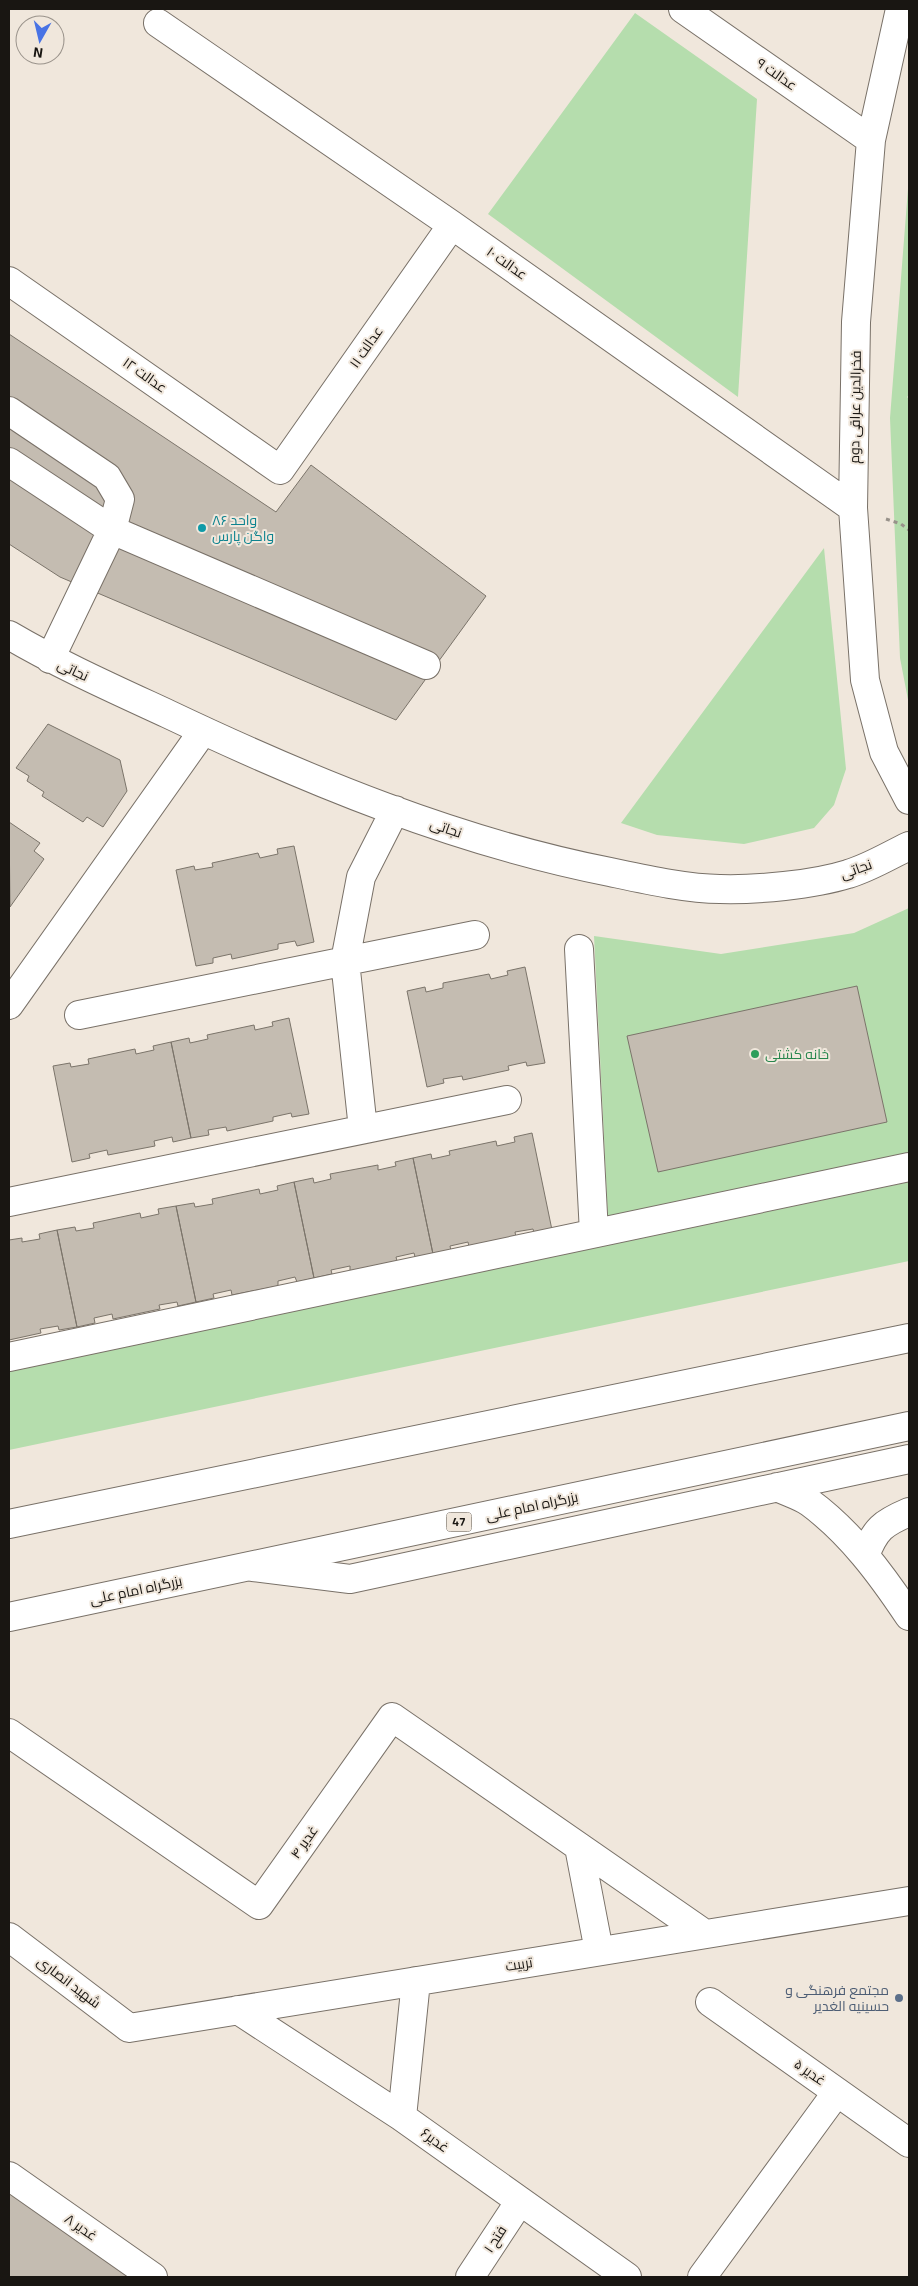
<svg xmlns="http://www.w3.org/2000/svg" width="918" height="2286" font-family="Georgia,Cairo,serif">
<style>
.green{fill:#b5ddad}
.building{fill:#c4bcb1;stroke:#7b746a}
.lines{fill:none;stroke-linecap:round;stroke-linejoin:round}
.minor-casing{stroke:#797168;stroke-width:30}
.major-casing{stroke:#797168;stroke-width:30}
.highway-casing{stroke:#797168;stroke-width:30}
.path{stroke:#98928a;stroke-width:3;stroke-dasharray:4 4;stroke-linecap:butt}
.minor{stroke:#fff;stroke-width:28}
.major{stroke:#fff;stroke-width:28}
.highway{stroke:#fff;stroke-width:28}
.culture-dot{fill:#0f9aa8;stroke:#f0e7dc;stroke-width:2}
.leisure-dot{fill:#2e9e5b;stroke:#f0e7dc;stroke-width:2}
.service-dot{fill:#5c6f8a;stroke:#f0e7dc;stroke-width:2}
.labels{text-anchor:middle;stroke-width:4;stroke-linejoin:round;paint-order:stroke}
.shield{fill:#f0e7dc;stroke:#5a554f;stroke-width:1}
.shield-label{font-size:12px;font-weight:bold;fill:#191612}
.street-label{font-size:14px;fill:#191612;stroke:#f0e7dc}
.culture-label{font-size:14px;fill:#0d838f;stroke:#f0e7dc;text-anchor:start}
.leisure-label{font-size:14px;fill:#27864d;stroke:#f0e7dc;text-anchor:start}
.service-label{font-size:14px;fill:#4e5e75;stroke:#f0e7dc;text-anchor:end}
</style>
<rect width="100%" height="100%" fill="#f0e7dc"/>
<path class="green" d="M635,13L757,99L738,397L488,214Z
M909,176V395L907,397L909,399V705L900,658L890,418Z
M824,548L846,769L834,805L814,828L744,844L657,835L621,823Z
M909,908V1154L608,1218L594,936L721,954L854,933Z
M909,1182V1261L9,1450V1371Z"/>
<path class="building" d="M9,334L276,512L311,465L486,596L396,720L60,577L9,544Z
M48,724L120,760L127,791L103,827L87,817L83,822L42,796L44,792L27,781L29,776L16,768Z
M9,822L40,843L34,851L44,859L10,907Z
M294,846L314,942L297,946L295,941L278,944V949L232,959L231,954L213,958V963L196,966L176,870L194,866L195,870L213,867L212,863L258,853L260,858L278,854L277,849Z
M525,967L545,1063L527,1066L526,1062L508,1066L509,1070L463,1080L462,1076L443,1079L444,1083L427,1087L407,991L425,987L426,992L443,988V983L489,974L491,979L508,975L507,971Z
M857,986L887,1122L658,1172L627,1036Z
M289,1018L309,1114L292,1117L291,1113L273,1117V1121L227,1131L226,1127L208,1130L209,1135L191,1138L171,1042L189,1038L190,1043L208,1039L207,1035L254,1025L255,1030L273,1026L272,1022Z
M171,1042L191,1138L173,1142L172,1137L154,1141L155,1146L108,1155L107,1150L89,1154L90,1158L72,1162L53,1066L70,1063L71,1067L89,1064L88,1059L135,1049L136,1054L154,1050L153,1046Z
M532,1133L552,1230L534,1233L533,1229L515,1232L516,1237L469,1247L468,1242L450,1246L451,1251L433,1254L413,1158L431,1154L432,1159L450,1155L449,1151L496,1141L497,1146L515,1142L514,1137Z
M413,1158L433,1254L415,1257L414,1253L396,1257L397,1261L350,1271V1266L331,1270L332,1274L314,1278L294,1182L313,1178L314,1183L331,1179L330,1174L378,1165V1170L396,1166L395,1162Z
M294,1182L314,1278L297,1282L295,1277L278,1281V1286L232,1295L231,1290L213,1294L214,1298L196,1302L176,1206L194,1203L195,1207L213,1204L212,1199L259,1189L260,1194L278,1190L277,1186Z
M176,1206L196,1302L178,1306L177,1302L159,1305L160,1309L113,1319L112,1314L94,1318L95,1323L77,1327L57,1230L75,1227L76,1231L94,1228L93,1223L140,1213L141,1218L159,1214L158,1209Z
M57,1230L77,1327L59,1330L58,1326L40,1329L41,1333L9,1340V1240L22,1238V1242L40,1239L39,1234Z
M9,2190L133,2277H9Z"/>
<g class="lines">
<defs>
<path id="minor" d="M683,9L871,140
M900,9L871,140L856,322L853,508L865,680L884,752L909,800
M158,23L452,225L853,508
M9,281L280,470L452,225
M9,411L107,477L120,499L112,530L50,659
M9,462L112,530L426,665
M9,635C60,665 114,689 168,714C309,781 457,842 610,872C643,879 687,889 720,889C756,890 813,885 848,874C869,868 890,855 909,846
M579,949L594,1233
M9,1005L203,731
M79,1015L475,935
M363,1129L345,961L361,877L395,810
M9,1202L507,1100
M9,1357L909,1167
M9,1733L259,1905L392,1717L705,1934
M579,1847L599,1951
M9,1937L129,2028L909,1901
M710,2002L909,2143
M238,2010L402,2117L627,2277
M402,2117L416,1981
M9,2176L153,2277
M470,2277L520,2201
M702,2277L837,2092"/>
<path id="major" d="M777,1487C787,1492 800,1496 809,1502C850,1532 881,1574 909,1616
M865,1556C875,1529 883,1523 909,1512
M253,1567L350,1579L909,1459"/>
<path id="highway" d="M9,1524L909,1338
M9,1617L909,1426"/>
</defs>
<use href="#minor" class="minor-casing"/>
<use href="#major" class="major-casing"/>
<use href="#highway" class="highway-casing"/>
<path class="path" d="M886,519L901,524L909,530"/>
<use href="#minor" class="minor"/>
<use href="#major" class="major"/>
<use href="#highway" class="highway"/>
</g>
<circle class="culture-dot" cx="202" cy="528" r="5"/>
<circle class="leisure-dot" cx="755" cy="1054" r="5"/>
<circle class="service-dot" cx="899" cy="1998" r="5"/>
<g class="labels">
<rect class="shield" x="446.5" y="1512.5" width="25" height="19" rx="4"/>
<g class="shield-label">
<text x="459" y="1526">47</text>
</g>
<g class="street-label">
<text transform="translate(777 74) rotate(35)" y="5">عدالت ۹</text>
<text transform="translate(507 263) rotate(35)" y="5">عدالت ۱۰</text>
<text transform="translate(366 347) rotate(-55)" y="5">عدالت ۱۱</text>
<text transform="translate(145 375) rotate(35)" y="5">عدالت ۱۲</text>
<text transform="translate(855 407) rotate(-89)" y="5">فخرالدین عراقی دوم</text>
<text transform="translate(73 670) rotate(25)" y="5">نجاتی</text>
<text transform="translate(446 828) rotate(19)" y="5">نجاتی</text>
<text transform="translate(856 869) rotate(-20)" y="5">نجاتی</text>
<text transform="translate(532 1506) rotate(-12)" y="5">بزرگراه امام علی</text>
<text transform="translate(136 1590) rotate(-12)" y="5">بزرگراه امام علی</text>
<text transform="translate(304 1842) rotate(-55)" y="5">غدیر ۴</text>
<text transform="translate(519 1964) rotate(-9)" y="5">تربیت</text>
<text transform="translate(69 1982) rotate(37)" y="5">شهید انصاری</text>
<text transform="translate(810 2072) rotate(35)" y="5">غدیر ۵</text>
<text transform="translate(435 2140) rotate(36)" y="5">غدیر۶</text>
<text transform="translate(81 2227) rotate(35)" y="5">غدیر ۸</text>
<text transform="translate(495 2239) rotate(-57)" y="5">فتح ۱</text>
</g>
<g class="culture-label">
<text x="212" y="525">۸۶ واحد<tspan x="212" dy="16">واگن پارس</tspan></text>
</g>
<g class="leisure-label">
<text x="765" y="1059">خانه کشتی</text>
</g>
<g class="service-label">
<text x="889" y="1995">مجتمع فرهنگی و<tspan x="889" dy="16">حسینیه الغدیر</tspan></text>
</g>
</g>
<rect width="918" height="2286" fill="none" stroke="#191612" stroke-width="20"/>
<g transform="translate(40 40) rotate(188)"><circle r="24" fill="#f0e7dc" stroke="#9a938b"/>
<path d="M0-4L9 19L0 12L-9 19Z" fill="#4873e5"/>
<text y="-8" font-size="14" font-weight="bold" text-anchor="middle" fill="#191612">N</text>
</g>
</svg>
